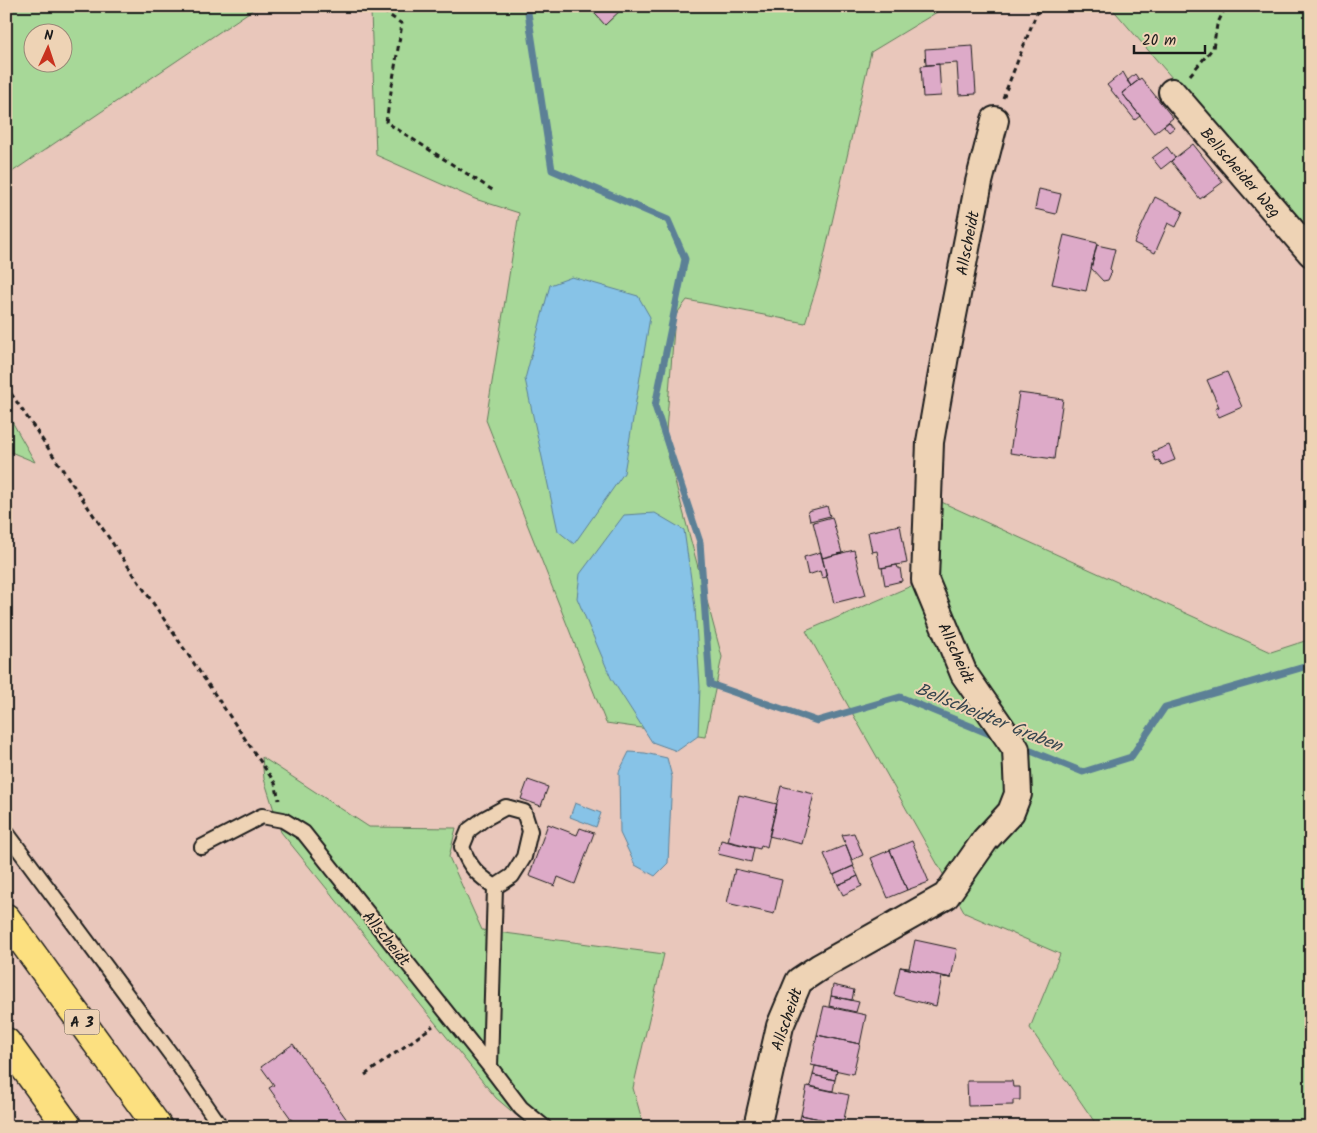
<svg xmlns="http://www.w3.org/2000/svg" width="1317" height="1133" font-family="Kalam,sans-serif">
<style>
.green{fill:#a7d898;stroke:#627a5a;fill-rule:evenodd}
.water{fill:#87c3e7;stroke:#5c8096}
.lines{fill:none;stroke-linecap:round;stroke-linejoin:round}
.stream{stroke:#5c8096;stroke-width:7}
.building{fill:#ddaac8;stroke:#1c1c1c}
.service-casing{stroke:#1c1c1c;stroke-width:18}
.minor-casing{stroke:#1c1c1c;stroke-width:30}
.motorway-casing{stroke:#1c1c1c;stroke-width:31}
.path{stroke:#1c1c1c;stroke-width:3;stroke-dasharray:5 4;stroke-linecap:butt}
.service{stroke:#eed3b5;stroke-width:14}
.minor{stroke:#eed3b5;stroke-width:26}
.motorway{stroke:#fce080;stroke-width:28}
.labels{text-anchor:middle;stroke-width:4;stroke-linejoin:round;paint-order:stroke}
.shield{fill:#eed3b5;stroke:#5b534a;stroke-width:1}
.shield-label{font-size:15px;font-weight:bold;fill:#1c1c1c}
.street-label{font-size:16px;fill:#1c1c1c;stroke:#eed3b5}
.water-label{font-size:18px;font-style:italic;fill:#37464f;stroke:#eed3b5}
</style>
<rect width="100%" height="100%" fill="#e9c7bb"/>
<filter id="ink" filterUnits="userSpaceOnUse"><feTurbulence type="fractalNoise" baseFrequency=".02" numOctaves="2"/><feDisplacementMap in="SourceGraphic" scale="10" xChannelSelector="R" yChannelSelector="G"/><feConvolveMatrix kernelMatrix="1 2 1 2 8 2 1 2 1" color-interpolation-filters="sRGB"/></filter>
<g filter="url(#ink)">
<path class="green" d="M6,6H258L6,176ZM32,32H62V62H32Z
M358,6H947L871,52L819,279L805,323L687,300L675,316L665,444L722,657L705,737L606,723L486,420L519,213L475,199L376,155L371,11Z
M1110,6H1311V239Z
M6,411L35,462L6,450Z
M937,500L1271,652L1311,639V1127H1098L1030,1028L1060,954L965,913L806,631L918,583Z
M262,757L369,827L456,828L449,857L482,930L664,954L633,1088L644,1127H530L496,1098L281,832L264,779Z"/>
<path class="water" d="M572,277L638,296L650,317L624,473L574,544L558,531L525,379L550,285Z
M655,513L684,530L695,607L700,687L698,736L677,751L652,742L611,678L577,598L580,574L624,515Z
M629,752L645,753L667,758L672,777L668,863L655,876L635,865L620,833L619,772Z
M575,803L601,813L596,827L570,817Z"/>
<g class="lines">
<path class="stream" d="M527,6L552,170L668,220L685,259L655,406L700,542L710,684L817,721L900,697L997,737
M1021,747L1083,772L1131,757L1165,707L1311,665"/>
</g>
<path class="building" d="M588,6H625L605,25Z
M973,46L976,94L959,95L957,63L926,65L925,49Z
M939,64L941,96L923,97L921,66Z
M1123,72L1131,86L1122,93L1140,116L1135,120L1107,85Z
M1135,74L1139,80L1131,86L1127,81Z
M1141,78L1173,118L1154,133L1122,93Z
M1169,122L1174,128L1169,132L1164,126Z
M1193,144L1223,182L1200,199L1171,161Z
M1167,147L1175,158L1161,169L1152,158Z
M1039,189L1061,194L1056,214L1035,209Z
M1155,197L1183,211L1176,227L1168,223L1155,253L1134,243Z
M1064,235L1097,243L1086,291L1052,284Z
M1097,245L1115,249L1110,269L1112,271L1108,280L1103,281L1091,268Z
M1227,372L1242,407L1219,417L1215,409L1219,407L1207,380Z
M1019,393L1063,399L1060,419H1059L1054,459L1010,453Z
M1169,445L1175,460L1162,465L1159,460L1156,461L1152,452Z
M827,506L830,516L810,521L808,511Z
M832,517L842,553L822,558L813,522Z
M900,525L907,563L880,568L877,551L872,552L868,532Z
M854,550L866,595L834,603L822,558Z
M821,552L827,577L822,578L820,571L808,575L804,557Z
M897,565L898,568H900L902,581L885,585L882,568Z
M528,780L548,787L541,806L521,799Z
M781,786L814,794L802,844L769,836Z
M739,795L777,804L767,847L761,845L760,849L728,841Z
M548,824L577,835L580,828L594,833L575,884L558,877L555,886L529,876Z
M854,833L863,855L852,860L842,835Z
M721,840L754,848L751,862L718,854Z
M912,841L929,882L907,890L890,850Z
M846,845L854,866L833,875L824,854Z
M890,850L907,890L888,898L871,858Z
M853,866L858,876L838,885L834,875Z
M735,869L782,880L774,914L727,903Z
M858,876L862,886L843,895L838,885Z
M915,940L957,949L951,978L900,967L909,968Z
M900,967L951,978H952L942,977L936,1006L911,1000L894,995Z
M833,985L854,990L852,1000L831,996Z
M831,996L859,1002L856,1012L829,1006Z
M824,1006L866,1015L860,1044L817,1035Z
M817,1035L860,1044L853,1074L811,1065Z
M293,1044L350,1124L347,1127H297L269,1088L274,1085L261,1067Z
M815,1066L837,1070L835,1080L813,1075Z
M813,1075L835,1080L833,1091L810,1086Z
M967,1081H1012L1013,1087H1020V1100H1013V1105L968,1106Z
M807,1086L849,1095L843,1124L801,1115Z
M801,1115L843,1124L842,1127H798Z"/>
<g class="lines">
<defs>
<path id="service" d="M6,832L175,1060L221,1127
M202,847L262,816L283,820L304,833L490,1067L521,1108L544,1127
M490,1067L495,887L512,876L524,857L530,831L524,812L506,807L484,819L469,830L462,847C470,868 477,874 495,887"/>
<path id="minor" d="M1172,92L1311,253
M757,1127L780,1026L799,981L820,967L946,896L985,840L1011,812L1018,794L1016,749L964,674L925,580L930,442L945,356L979,182L995,120"/>
<path id="motorway" d="M6,918L158,1127
M6,1042L68,1127"/>
</defs>
<use href="#service" class="service-casing"/>
<use href="#minor" class="minor-casing"/>
<use href="#motorway" class="motorway-casing"/>
<path class="path" d="M376,6L402,24L386,122L494,191
M1190,75L1213,48L1217,25L1226,6
M1003,98L1035,17L1041,6
M6,386L275,783L279,800
M365,1075L433,1026"/>
<use href="#service" class="service"/>
<use href="#minor" class="minor"/>
<use href="#motorway" class="motorway"/>
</g>
</g>
<g class="labels">
<rect class="shield" x="64.5" y="1009.5" width="35" height="25" rx="4"/>
<g class="shield-label">
<text x="82" y="1027">A 3</text>
</g>
<g class="street-label">
<text transform="translate(1241 172) rotate(49)" y="6">Bellscheider Weg</text>
<text transform="translate(967 243) rotate(-79)" y="6">Allscheidt</text>
<text transform="translate(957 653) rotate(65)" y="6">Allscheidt</text>
<text transform="translate(387 938) rotate(51)" y="6">Allscheidt</text>
<text transform="translate(786 1019) rotate(-71)" y="6">Allscheidt</text>
</g>
<g class="water-label">
<text transform="translate(989 717) rotate(22)" y="6">Bellscheidter Graben</text>
</g>
</g>
<rect width="1317" height="1133" fill="none" stroke="#eed3b5" stroke-width="25"/>
<rect x="12" y="12" width="1292" height="1108" fill="none" stroke="#1c1c1c" stroke-width="2" filter="url(#ink)"/>
<g transform="translate(48 48) rotate(3)"><circle r="24" fill="#eed3b5" stroke="#9a8a78"/>
<path d="M0-4L9 19L0 12L-9 19Z" fill="#c8321e"/>
<text y="-8" font-size="14" font-weight="bold" text-anchor="middle" fill="#1c1c1c">N</text>
</g>
<path d="M1134 45v8h71v-8" fill="none" stroke="#1c1c1c" stroke-width="2.5"/>
<text x="1142" y="45" font-size="15" fill="#1c1c1c" stroke="#eed3b5" stroke-width="4" paint-order="stroke">20 m</text>
</svg>
